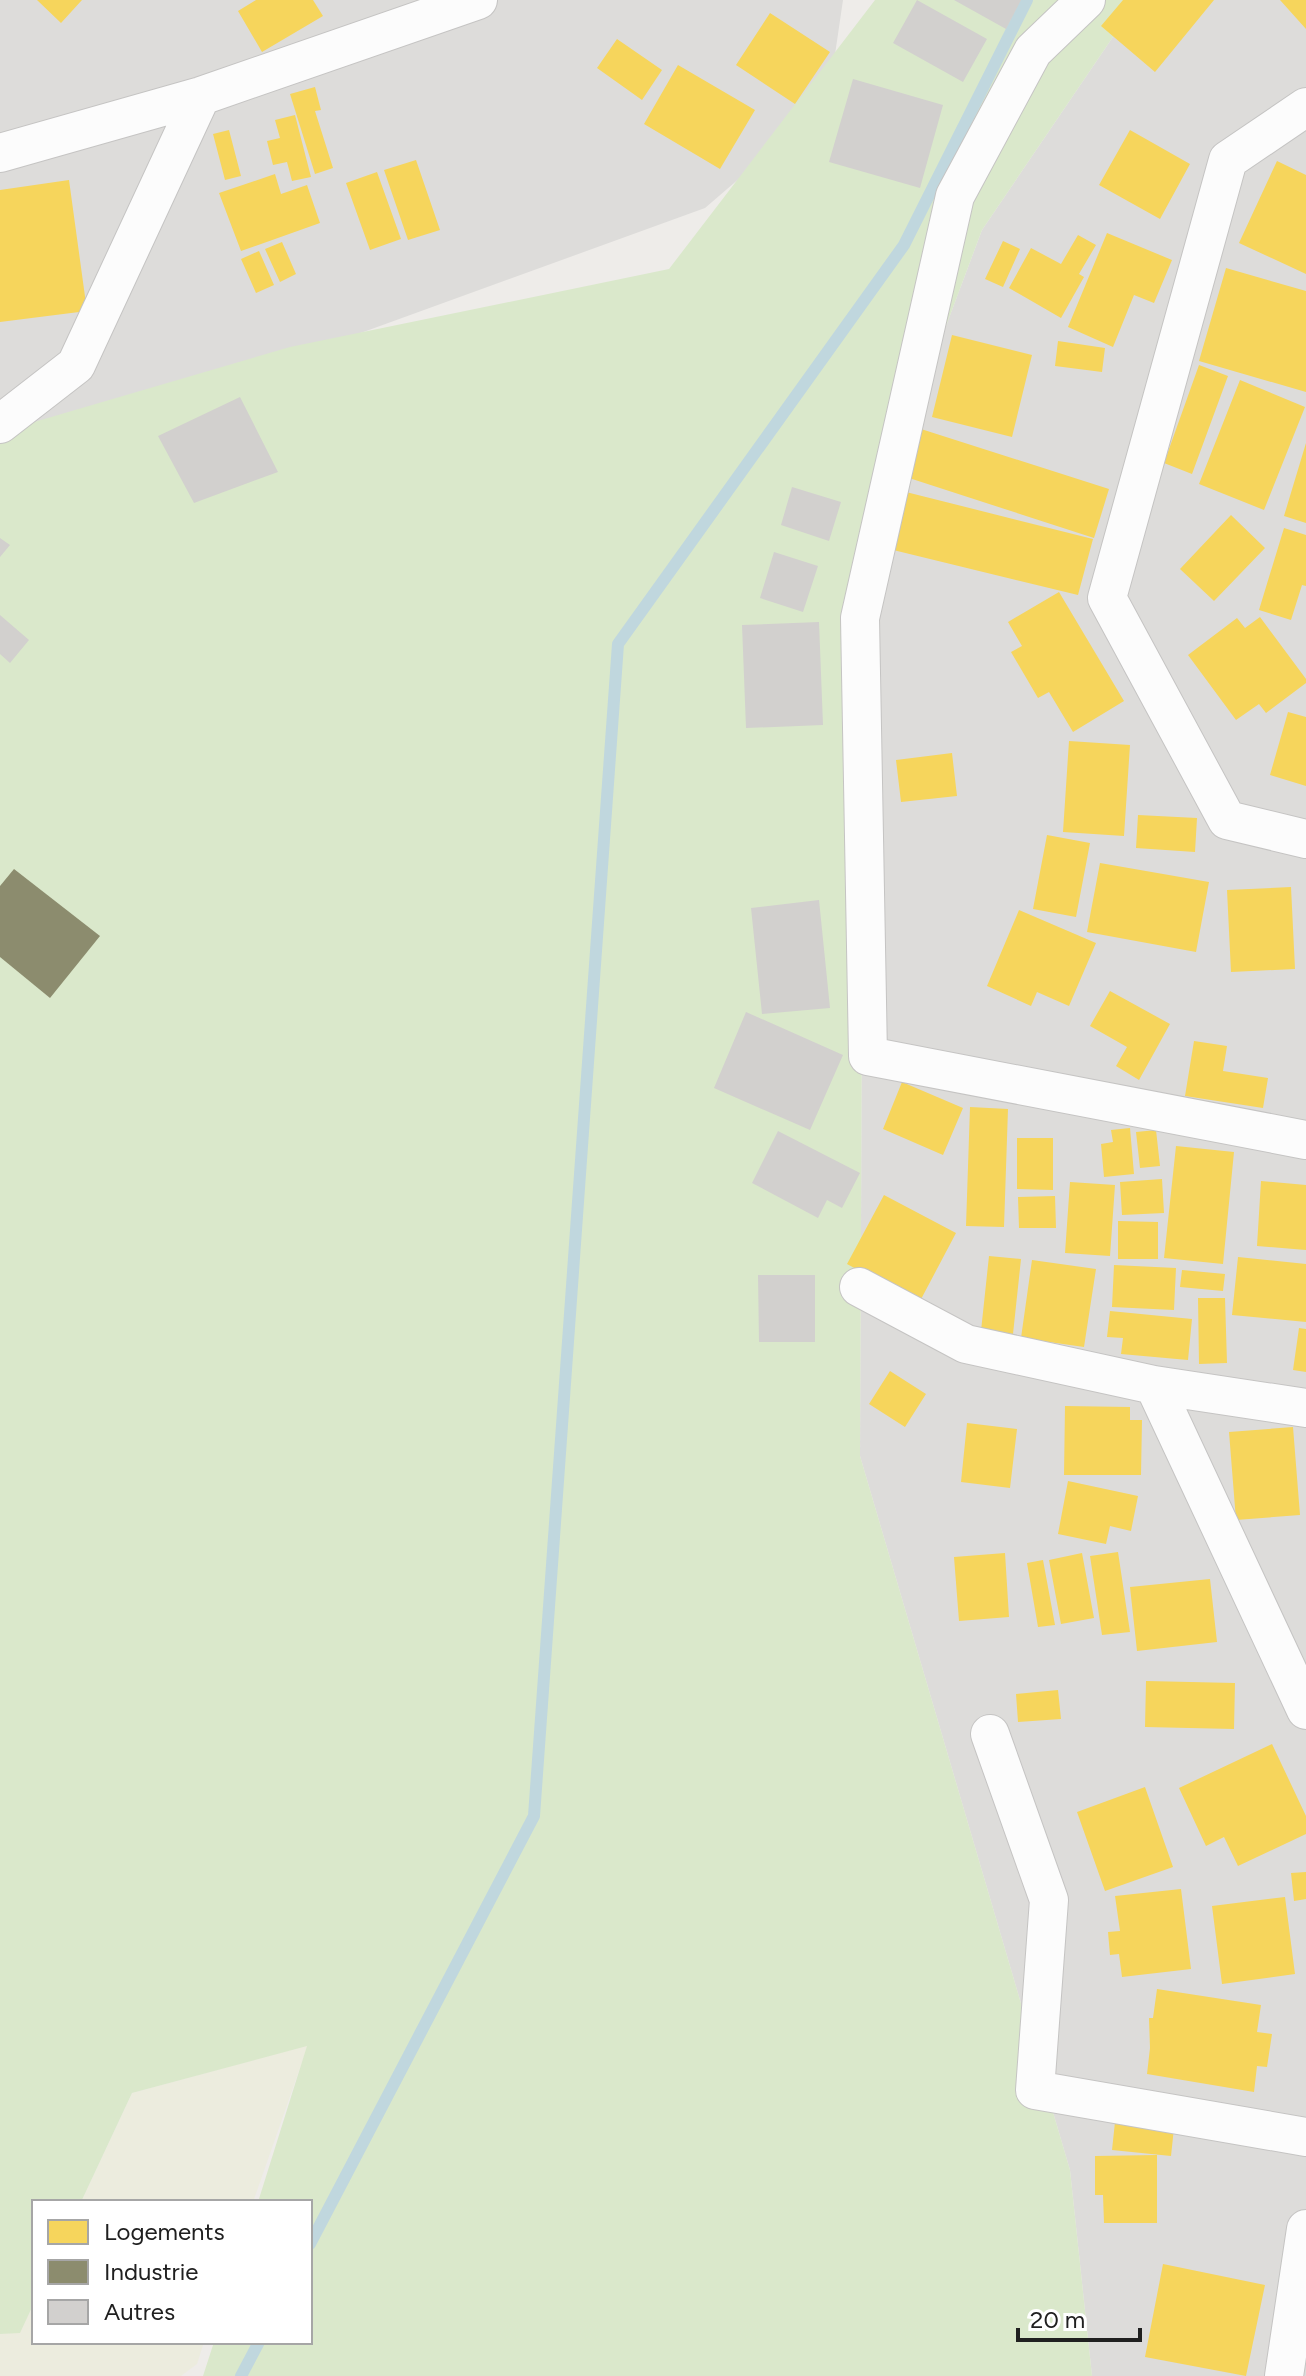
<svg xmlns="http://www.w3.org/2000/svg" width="1306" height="2376" font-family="Figtree,sans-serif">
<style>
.residential{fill:#dddcda}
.farmland{fill:#ececde}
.grass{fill:#dae8cb}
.homes{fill:#f6d55c}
.industry{fill:#8c8c6e}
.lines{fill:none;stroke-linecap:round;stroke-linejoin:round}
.stream{stroke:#c0d7de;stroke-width:12}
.building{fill:#d2d0ce}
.minor-casing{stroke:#c5c4c3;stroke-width:40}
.minor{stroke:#fcfcfc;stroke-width:38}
</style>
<rect width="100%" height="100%" fill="#eeece9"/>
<path class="residential" d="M0,0H843L828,102L705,208L0,464Z
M1138,0H1306V2376H1092L1070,2170L860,1456L864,545L982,230Z"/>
<path class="farmland" d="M308,2045L253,2202H81L132,2093Z
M34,2303V2342H204L197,2364L181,2376H0V2334L20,2332Z"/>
<path class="grass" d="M875,0H1138L982,230L864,545L860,1456L1070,2170L1092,2376H203L214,2342H310V2202H258L307,2046L132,2093L81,2202H34V2303L20,2333L0,2334V432L290,347L669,269Z"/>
<path class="homes" d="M37,0H82L61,23Z
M256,0H313L323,16L262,52L238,11Z
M1123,0H1214L1155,72L1101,26Z
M1280,0H1306V29Z
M770,13L830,52L795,104L736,65Z
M617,39L662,70L642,100L597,68Z
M678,65L755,110L720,169L644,124Z
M315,87L321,110L315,111L333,168L315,174L290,94Z
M295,115L311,177L292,181L287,162L273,165L267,141L280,138L275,120Z
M229,130L241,176L225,180L213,134Z
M1130,130L1190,164L1160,219L1099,185Z
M416,160L440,230L408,240L384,170Z
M1277,161L1306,175V274L1239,243Z
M377,172L401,239L370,250L346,183Z
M275,174L281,194L307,185L320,223L241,251L219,193Z
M69,180L87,311L0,322V190Z
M1107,233L1172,260L1154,303L1134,295L1113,347L1068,327Z
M1078,235L1096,245L1079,274L1084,277L1061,318L1009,288L1031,248L1061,264Z
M1003,241L1020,249L1003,287L985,279Z
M282,242L296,274L280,282L265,249Z
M259,251L274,285L256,293L241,259Z
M1226,268L1306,291V392L1199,361Z
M952,335L1032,355L1012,437L932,417Z
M1058,341L1105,348L1102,372L1055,366Z
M1199,365L1228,376L1192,474L1164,463Z
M1240,380L1305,407L1264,510L1199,484Z
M921,429L1109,489L1094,538L906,477Z
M1306,443V523L1284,516Z
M898,490L1093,539L1078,595L885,548Z
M1231,515L1265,548L1214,601L1180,569Z
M1284,528L1306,535V586L1302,585L1291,620L1259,610Z
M1059,592L1124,701L1073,732L1049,692L1038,698L1011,652L1022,646L1008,622Z
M1260,617L1306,679V683L1266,713L1259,704L1236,720L1188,655L1237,618L1245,628Z
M1288,712L1306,717V786L1270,775Z
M1069,741L1130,745L1124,836L1063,832Z
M952,753L957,796L901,802L896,760Z
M1138,815L1197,818L1195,852L1136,848Z
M1047,835L1090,843L1076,917L1033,909Z
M1100,863L1209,882L1196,952L1087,932Z
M1291,887L1295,969L1231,972L1227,890Z
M1019,910L1096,943L1069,1006L1037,992L1031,1006L987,986Z
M1110,991L1170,1024L1139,1080L1116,1066L1127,1047L1090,1026Z
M1194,1041L1227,1046L1223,1071L1268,1078L1263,1108L1185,1096Z
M902,1082L963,1108L943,1155L883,1129Z
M970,1107L1008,1109L1004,1227L966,1226Z
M1130,1128L1134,1174L1104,1177L1101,1144L1113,1142L1111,1130Z
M1156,1130L1160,1166L1140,1168L1136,1132Z
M1017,1138H1053V1190L1017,1189Z
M1176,1146L1234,1152L1223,1264L1164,1258Z
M1162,1179L1164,1213L1122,1215L1120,1182Z
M1261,1181L1306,1185V1250L1257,1246Z
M1070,1182L1115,1185L1110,1256L1065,1253Z
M884,1195L956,1233L919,1303L847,1264Z
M1055,1196L1056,1228H1019L1018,1197Z
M1118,1221L1158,1222V1259H1118Z
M989,1256L1021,1259L1013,1334L981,1331Z
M1238,1257L1306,1264V1322L1232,1315Z
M1032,1260L1096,1269L1084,1347L1021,1338Z
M1114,1265L1176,1268L1174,1310L1112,1307Z
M1182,1270L1225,1274L1223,1291L1180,1287Z
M1198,1298H1225L1227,1363L1199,1364Z
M1110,1311L1192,1319L1188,1360L1121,1354L1123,1338L1107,1337Z
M1299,1328L1306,1329V1372L1293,1370Z
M890,1371L926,1394L905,1427L869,1404Z
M1065,1406L1130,1407V1420H1142L1141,1475H1064Z
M967,1423L1017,1429L1010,1488L961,1482Z
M1293,1427L1300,1515L1236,1520L1229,1432Z
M1068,1481L1138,1496L1131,1531L1110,1526L1106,1544L1058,1534Z
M1118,1552L1130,1632L1102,1635L1090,1556Z
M1005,1553L1009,1617L959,1621L954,1557Z
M1082,1553L1094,1618L1061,1624L1049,1560Z
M1043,1560L1055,1625L1038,1627L1027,1563Z
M1210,1579L1217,1642L1137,1651L1130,1587Z
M1146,1681L1235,1683L1234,1729L1145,1727Z
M1058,1690L1061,1719L1018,1722L1016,1694Z
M1272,1744L1306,1816V1834L1238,1866L1224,1837L1206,1846L1179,1788Z
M1145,1787L1173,1867L1105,1891L1077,1812Z
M1306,1872V1899L1294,1901L1291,1873Z
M1181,1889L1191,1969L1122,1977L1119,1954L1110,1955L1108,1932L1120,1931L1115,1896Z
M1285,1897L1295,1974L1222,1984L1212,1906Z
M1157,1989L1261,2005L1257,2032L1272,2034L1267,2067L1257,2066L1254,2092L1147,2074L1150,2048L1149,2018H1153Z
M1115,2122L1174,2128L1171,2156L1112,2150Z
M1157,2155V2223H1104L1103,2195H1095V2156Z
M1163,2264L1265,2285L1246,2376L1145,2357Z"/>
<path class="industry" d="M14,869L100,936L50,998L0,957V886Z"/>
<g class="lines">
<path class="stream" d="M310,2244L534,1816L618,644L904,245L1027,0
M241,2376L259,2342"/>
</g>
<path class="building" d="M917,0L987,39L963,82L893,43Z
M954,0H1021L1006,29Z
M853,79L943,105L920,188L829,162Z
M240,397L278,472L194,503L158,436Z
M792,487L841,502L829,541L781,525Z
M0,538L10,545L0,557Z
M774,552L818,566L803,612L760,598Z
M0,615L29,640L10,663L0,654Z
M819,622L823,725L746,728L742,625Z
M819,900L830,1008L762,1014L751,908Z
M746,1012L843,1055L810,1130L714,1088Z
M778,1131L860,1173L842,1208L827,1200L818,1218L752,1183Z
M758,1275H815V1342H759Z"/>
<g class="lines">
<defs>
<path id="minor" d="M1086,0L1033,51L955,196L860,618L868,1056L1306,1140
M1306,107L1228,160L1107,598L1227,820L1306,839
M0,153L201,96L478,0
M0,424L76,365L201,96
M859,1287L966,1344L1154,1385L1306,1408
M1154,1385L1306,1710
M990,1734L1049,1900L1035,2090L1306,2137
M1284,2376L1306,2229"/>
</defs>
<use href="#minor" class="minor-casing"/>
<use href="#minor" class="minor"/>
</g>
<rect x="32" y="2200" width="280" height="144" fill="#ffffff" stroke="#a6a6a6" stroke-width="2"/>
<rect x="48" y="2220" width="40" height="24" fill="#f6d55c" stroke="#a6a6a6" stroke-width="2"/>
<text x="104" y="2240" font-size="24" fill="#202020">Logements</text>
<rect x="48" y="2260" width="40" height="24" fill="#8c8c6e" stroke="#a6a6a6" stroke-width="2"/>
<text x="104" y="2280" font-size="24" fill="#202020">Industrie</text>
<rect x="48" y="2300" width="40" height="24" fill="#d2d0ce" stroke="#a6a6a6" stroke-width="2"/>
<text x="104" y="2320" font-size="24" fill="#202020">Autres</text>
<path d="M1018 2328v12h122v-12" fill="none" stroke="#202020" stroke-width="4"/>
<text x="1030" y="2328" font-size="24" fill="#202020" stroke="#ffffff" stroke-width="6" paint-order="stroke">20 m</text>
</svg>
